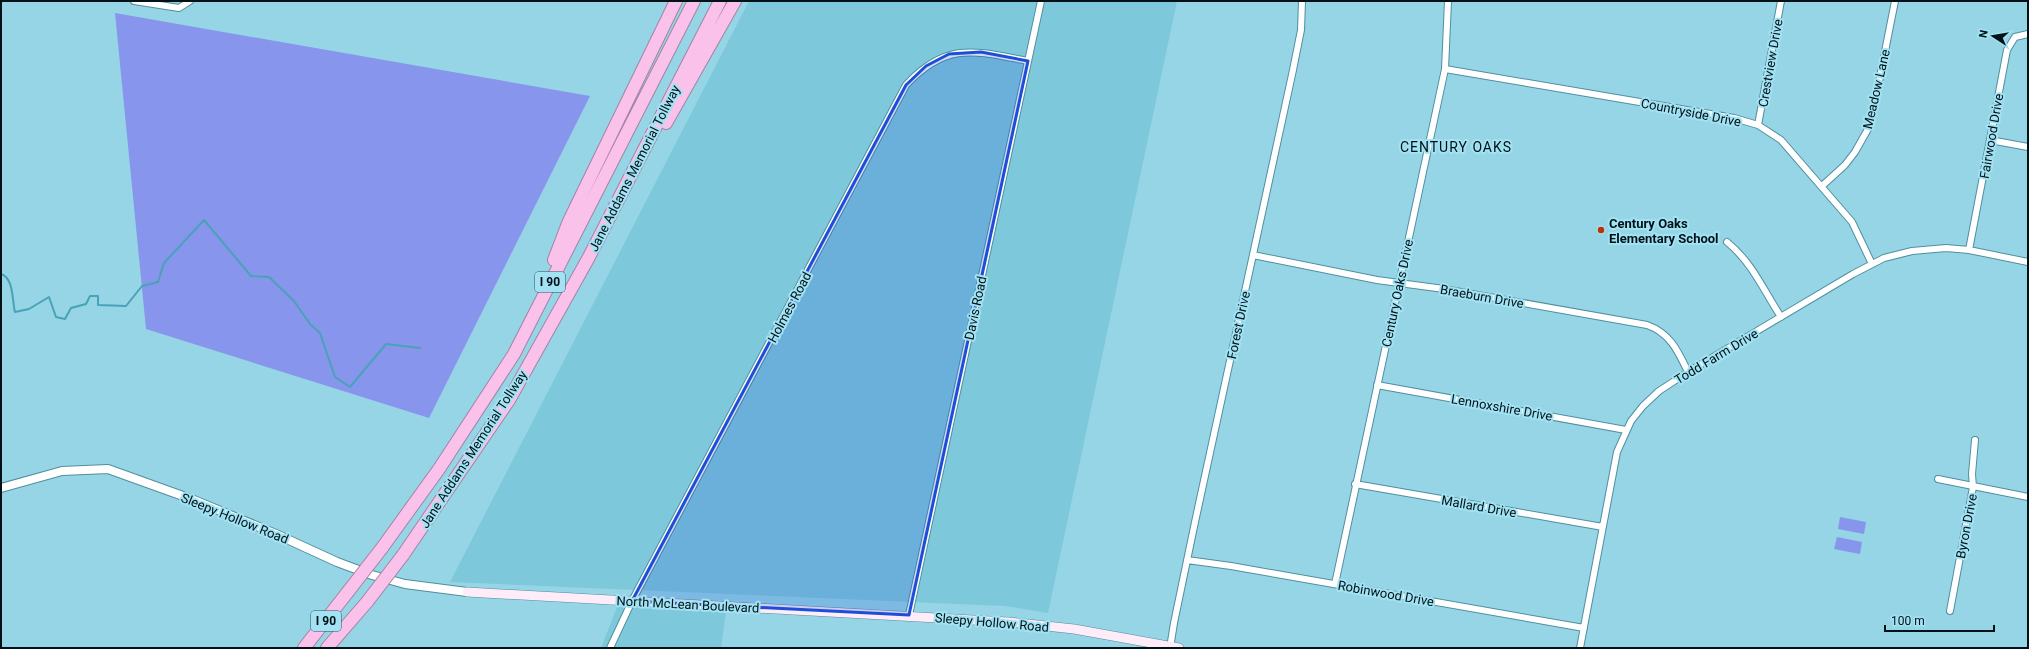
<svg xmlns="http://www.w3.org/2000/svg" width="2029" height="649" font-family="Roboto,sans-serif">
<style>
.built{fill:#7ec8dc}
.green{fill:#8895ec}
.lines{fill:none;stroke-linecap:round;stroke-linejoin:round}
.stream{stroke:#49a2b7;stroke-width:2}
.minor-casing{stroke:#508f9f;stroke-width:8}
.tertiary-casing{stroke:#508f9f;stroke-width:10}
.secondary-casing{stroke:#508f9f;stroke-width:10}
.motorway-casing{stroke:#a284a1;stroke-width:14}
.minor{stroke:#fff;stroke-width:6}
.tertiary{stroke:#fff;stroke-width:8}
.secondary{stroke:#feecf9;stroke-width:9}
.motorway{stroke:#fac1eb;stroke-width:12}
.motorway-bridge-casing{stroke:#a284a1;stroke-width:14;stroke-linecap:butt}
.motorway-bridge{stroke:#fac1eb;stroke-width:12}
.marked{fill:#1d4ed8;fill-opacity:0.2;stroke:#1d4ed8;stroke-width:3;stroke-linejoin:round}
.poi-dot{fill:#b30;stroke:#a2e2f3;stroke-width:1.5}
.labels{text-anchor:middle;stroke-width:4;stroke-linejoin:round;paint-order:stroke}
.shield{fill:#a2e2f3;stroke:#31505a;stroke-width:1}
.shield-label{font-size:12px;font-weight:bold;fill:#001218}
.street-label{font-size:13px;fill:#001218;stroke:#a2e2f3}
.poi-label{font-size:13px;font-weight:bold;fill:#001218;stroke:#a2e2f3;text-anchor:start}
.neighbourhood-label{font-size:14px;letter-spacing:1px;fill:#001218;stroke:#a2e2f3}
</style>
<rect width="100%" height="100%" fill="#95d5e6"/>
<path class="built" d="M749,1H1177L1048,613L1005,606L450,582Z
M617,607L726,612L721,648H601Z"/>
<path class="green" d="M115,13L590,96L429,418L146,329Z
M1840,517L1866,522L1864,534L1838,529Z
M1837,537L1862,542L1860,554L1834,549Z"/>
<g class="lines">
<path class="stream" d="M1,274C14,278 12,301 15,312L29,309L49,297L56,317L65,319L71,308L86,304L90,296H98V305L126,306L142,286L158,282L164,263L204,220L251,276L269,277L294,301L310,324L320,333L335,377L350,387L386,344L420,348"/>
<defs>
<path id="minor" d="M134,1L179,8L190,1
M1445,69L1734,118L1758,125L1781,140L1852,222L1872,264
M1758,125L1781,1
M1990,140L2028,147
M1822,186L1845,165L1855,152L1868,129L1875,102L1895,1
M1727,242C1752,262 1764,291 1781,317
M1969,250L2007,50L2015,37L2028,34
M1253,255L1377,280L1444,289L1647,325C1670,333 1678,351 1688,372
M1377,385L1626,430
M1938,479L2028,497
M1355,484L1603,527
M1187,560L1231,566L1584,628
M1335,584L1445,69L1448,1
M1950,611L1973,487L1972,474L1975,440
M909,615L1041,1
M610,648L632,601L906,85C947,41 975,51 1028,61
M1170,648L1174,623L1195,522L1293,70L1301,30L1302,1
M1580,648L1617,452L1631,421L1643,406L1659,391L1688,372L1853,274L1884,258L1912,251L1946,248L1969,250L2028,262"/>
<path id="tertiary" d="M1,488L62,471L108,469L194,500L276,534L337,562L372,575L405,584L467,592"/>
<path id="secondary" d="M467,592L1008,622L1074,629L1179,648"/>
<path id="motorway" d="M666,123L735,1
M554,260L569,221L676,1
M382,548L439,469L514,354L694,1
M403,555L509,400L589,257L720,1
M304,648L347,593
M327,648L367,602"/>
</defs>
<use href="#minor" class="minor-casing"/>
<use href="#tertiary" class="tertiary-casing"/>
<use href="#secondary" class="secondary-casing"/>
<use href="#motorway" class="motorway-casing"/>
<use href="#minor" class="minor"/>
<use href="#tertiary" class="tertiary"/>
<use href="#secondary" class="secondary"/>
<use href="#motorway" class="motorway"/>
<defs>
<path id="motorway-bridge" d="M347,593L382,548
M367,602L403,555"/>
</defs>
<use href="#motorway-bridge" class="motorway-bridge-casing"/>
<use href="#motorway-bridge" class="motorway-bridge"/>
</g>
<path class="marked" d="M981,52L1028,61L909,615L632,601L906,85L926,66L949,54Z"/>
<circle class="poi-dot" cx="1601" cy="230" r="4"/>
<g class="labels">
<g class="shield">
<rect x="535" y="272" width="30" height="20" rx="3"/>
<rect x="311" y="611" width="30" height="20" rx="3"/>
</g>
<g class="shield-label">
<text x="550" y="286">I 90</text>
<text x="326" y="625">I 90</text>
</g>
<g class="street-label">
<text transform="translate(1770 63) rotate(-80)" y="5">Crestview Drive</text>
<text transform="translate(1876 89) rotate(-77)" y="5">Meadow Lane</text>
<text transform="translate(1691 112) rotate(11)" y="5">Countryside Drive</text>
<text transform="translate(1991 136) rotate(-80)" y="5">Fairwood Drive</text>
<text transform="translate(634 168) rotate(-63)" y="5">Jane Addams Memorial Tollway</text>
<text transform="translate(1397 293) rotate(-78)" y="5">Century Oaks Drive</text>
<text transform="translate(1482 296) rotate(10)" y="5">Braeburn Drive</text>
<text transform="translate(789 307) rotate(-62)" y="5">Holmes Road</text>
<text transform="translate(975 308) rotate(-78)" y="5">Davis Road</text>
<text transform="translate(1238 325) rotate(-78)" y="5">Forest Drive</text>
<text transform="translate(1716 356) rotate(-31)" y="5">Todd Farm Drive</text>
<text transform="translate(1502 407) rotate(10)" y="5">Lennoxshire Drive</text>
<text transform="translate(473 449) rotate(-57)" y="5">Jane Addams Memorial Tollway</text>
<text transform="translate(1479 506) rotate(10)" y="5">Mallard Drive</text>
<text transform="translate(235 518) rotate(22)" y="5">Sleepy Hollow Road</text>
<text transform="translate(1966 526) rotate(-79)" y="5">Byron Drive</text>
<text transform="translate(1386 593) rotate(10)" y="5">Robinwood Drive</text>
<text transform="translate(688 604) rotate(3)" y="5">North McLean Boulevard</text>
<text transform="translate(992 622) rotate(5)" y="5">Sleepy Hollow Road</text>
</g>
<g class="poi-label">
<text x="1609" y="228">Century Oaks<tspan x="1609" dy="15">Elementary School</tspan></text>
</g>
<g class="neighbourhood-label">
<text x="1456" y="152">CENTURY OAKS</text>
</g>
</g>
<rect width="2029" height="649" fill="none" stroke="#001218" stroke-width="4"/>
<g transform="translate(1993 36) rotate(282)" stroke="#a2e2f3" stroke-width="3" paint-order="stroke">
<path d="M0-3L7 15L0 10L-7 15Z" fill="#001218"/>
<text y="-6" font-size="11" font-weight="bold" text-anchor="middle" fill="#001218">N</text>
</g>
<path d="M1885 625v6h109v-6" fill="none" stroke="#001218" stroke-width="2"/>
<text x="1891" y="625" font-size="12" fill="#001218" stroke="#a2e2f3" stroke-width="3" paint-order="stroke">100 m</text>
</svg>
